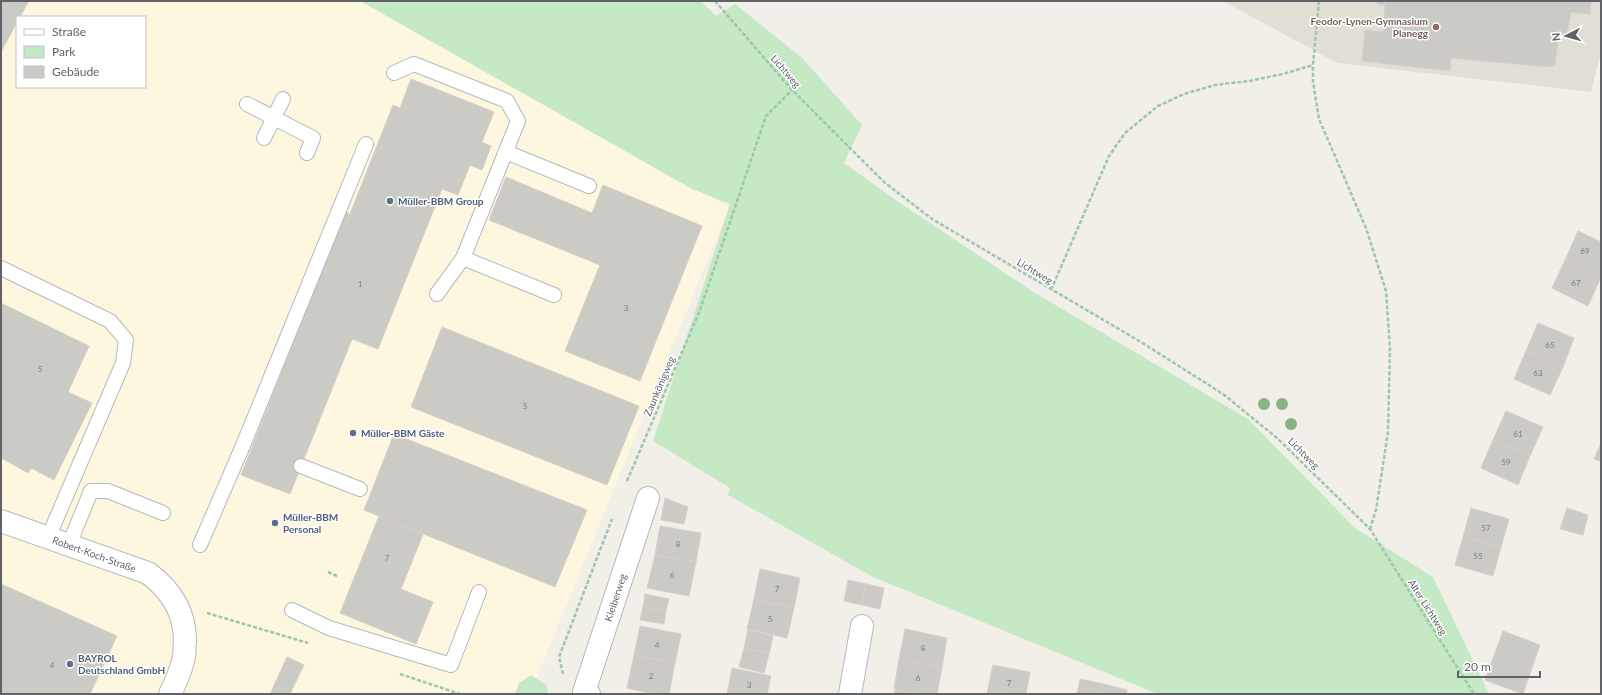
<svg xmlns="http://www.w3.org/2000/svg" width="1602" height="695" font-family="Lato,sans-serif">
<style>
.commercial{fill:#fef7e0;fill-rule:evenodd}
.education{fill:#e1ded6}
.green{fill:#c5e8c5}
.building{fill:#cccac5;stroke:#d6d1c6}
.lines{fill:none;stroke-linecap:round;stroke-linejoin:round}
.lane-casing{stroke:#b5b8bc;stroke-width:16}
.street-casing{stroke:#b5b8bc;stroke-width:24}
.path{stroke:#9cc7a9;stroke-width:2.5;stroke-dasharray:4 2;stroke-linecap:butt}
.lane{stroke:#fff;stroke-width:14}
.street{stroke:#fff;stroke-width:22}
.tree{fill:#89b387}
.education-dot{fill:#8d6e63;stroke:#fff;stroke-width:1.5}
.service-dot{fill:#5c6f8a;stroke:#fff;stroke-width:1.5}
.labels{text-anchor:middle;stroke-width:3;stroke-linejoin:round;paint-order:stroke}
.number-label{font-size:8px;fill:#7a7d7f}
.education-label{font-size:10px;font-weight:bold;fill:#785e54;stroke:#fff;text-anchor:end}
.street-label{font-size:10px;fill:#5f6368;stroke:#fff}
.service-label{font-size:10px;font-weight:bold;fill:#4e5e75;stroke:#fff;text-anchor:start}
</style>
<rect width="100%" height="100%" fill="#f1efe8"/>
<path class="commercial" d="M1,1H361L729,207L530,694H1ZM17,17H145V87H17Z"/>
<path class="education" d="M1223,1H1601V52L1591,92L1337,63Z"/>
<path class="green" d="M360,1H700L716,16L735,4L802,58L862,125L844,163L897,201L1035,293L1248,419L1355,528L1433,577L1489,694H1158L873,577L728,495L730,488L653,441L730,204L692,189Z
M531,675L547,685L548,694H515L519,683Z"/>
<path class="building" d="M1,1H29L20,17H17V22L1,52Z
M1374,1H1591L1590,14L1571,12L1567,36L1559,35L1555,64L1550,67L1451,58L1450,71L1362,61L1365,30L1383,32L1385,5H1379Z
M411,79L494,112L482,142L491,146L482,170L470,165L458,195L442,189L378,349L352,339L290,494L241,475L345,212L350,214L393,105L400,108Z
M506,177L592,213L603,185L702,226L640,381L565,351L600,265L489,220Z
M1578,231L1601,242V277L1565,260Z
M1565,260L1601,277L1588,306L1552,288Z
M1,303L89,346L68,392L92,403L54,480L31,468L28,473L1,458Z
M1538,323L1574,338L1563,367L1526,351Z
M442,327L639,406L607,485L411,407Z
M1526,351L1563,367L1550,395L1514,379Z
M1506,411L1543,427L1530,456L1493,440Z
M394,434L587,510L555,587L364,510Z
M1493,440L1530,456L1518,485L1481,468Z
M1601,443V461L1594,459Z
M665,498L688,507L684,524L661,520Z
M1471,508L1509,519L1501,547L1463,537Z
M1567,508L1588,515L1583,535L1560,529Z
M379,516L423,534L401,589L433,602L416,644L340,613Z
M660,526L701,533L696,562L655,555Z
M1463,537L1501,547L1493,576L1455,565Z
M655,555L696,562L689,596L647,588Z
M760,569L800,578L794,608L754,599Z
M848,580L866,584L862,605L844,601Z
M1,584L117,636L90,694H1Z
M866,584L884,588L880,609L862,605Z
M645,594L669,599L666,611L643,607Z
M754,599L794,608L787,638L747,629Z
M643,607L666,611L664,624L640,620Z
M640,626L681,634L675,663L634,655Z
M905,629L947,638L942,668L899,659Z
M748,630L773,636L769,654L744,648Z
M1503,631L1540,645L1523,694L1485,680Z
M744,648L769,654L764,673L739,667Z
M634,655L675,663L669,694H653L627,688Z
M287,657L304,665L290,694H270Z
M899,659L942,668L937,694H918L894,689Z
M993,665L1030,672L1026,694L987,693Z
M732,668L771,676L767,694H727Z
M1080,679L1104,684L1101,694H1077Z
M1104,684L1127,690L1126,694H1101Z
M895,690L915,694H894Z"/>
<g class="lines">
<defs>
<path id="lane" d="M394,73L414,64L507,101L518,121L463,258L437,294
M247,104L313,138L307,153
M264,138L283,99
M506,152L589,186
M463,258L554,295
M1,268L110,321L126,340L123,363L48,538
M301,466L360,489
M69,545L91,491H108L163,513
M200,545L244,443L366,144
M292,610L329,628L451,665L479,592"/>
<g id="street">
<path id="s1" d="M1,521L148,573C171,590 185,612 185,641C184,646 185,652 184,656C182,669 176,682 170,694"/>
<path id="s2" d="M589,694L584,692L648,498"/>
<path d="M850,694L862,626"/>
</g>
</defs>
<use href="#lane" class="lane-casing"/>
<use href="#street" class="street-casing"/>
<path class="path" d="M715,1L792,90L884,182L932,219L1141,342L1223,394L1277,438L1370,529L1474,694
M1319,1L1313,65V82L1319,119L1366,228L1386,291L1390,348L1388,432L1376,510L1370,529
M1051,290L1109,156L1125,133L1158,106L1184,94L1215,85L1249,81L1283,74L1313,65
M627,481L700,310L766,116L792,90
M328,572L337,576
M207,613L308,643
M400,674L460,694
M563,674L559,657L612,519"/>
<use href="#lane" class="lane"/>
<use href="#street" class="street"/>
</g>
<g class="tree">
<circle cx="1264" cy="404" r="6"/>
<circle cx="1282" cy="404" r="6"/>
<circle cx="1291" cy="424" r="6"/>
</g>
<circle class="education-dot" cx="1436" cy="27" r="4"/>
<g class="service-dot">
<circle cx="390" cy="201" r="4"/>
<circle cx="353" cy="433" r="4"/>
<circle cx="275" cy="523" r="4"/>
<circle cx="70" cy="664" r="4"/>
</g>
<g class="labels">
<g class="number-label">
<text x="1585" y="254">69</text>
<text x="1576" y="286">67</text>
<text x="360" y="287">1</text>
<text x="626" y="311">3</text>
<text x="1550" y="348">65</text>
<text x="40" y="372">5</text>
<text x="1538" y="376">63</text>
<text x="525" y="409">5</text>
<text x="1518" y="437">61</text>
<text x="1506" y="465">59</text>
<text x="1486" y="531">57</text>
<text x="678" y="547">8</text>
<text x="1478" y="559">55</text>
<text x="387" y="561">7</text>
<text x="672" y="578">6</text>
<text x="777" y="592">7</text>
<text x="770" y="622">5</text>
<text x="657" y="648">4</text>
<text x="923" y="651">8</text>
<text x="52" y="668">4</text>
<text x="651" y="679">2</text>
<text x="918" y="681">6</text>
<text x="1009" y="686">7</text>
<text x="749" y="688">3</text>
</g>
<g class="education-label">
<text x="1428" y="25">Feodor-Lynen-Gymnasium<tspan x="1428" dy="12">Planegg</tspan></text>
</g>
<g class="street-label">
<text transform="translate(786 71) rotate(49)" y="4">Lichtweg</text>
<text transform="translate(1035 271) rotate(31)" y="4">Lichtweg</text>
<text transform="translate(659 386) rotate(-67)" y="4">Zaunkönigweg</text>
<text transform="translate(1304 453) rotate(45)" y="4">Lichtweg</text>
<text dy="4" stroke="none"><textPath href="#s1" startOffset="99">Robert-Koch-Straße</textPath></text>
<text dy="4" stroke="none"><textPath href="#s2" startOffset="105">Kleiberweg</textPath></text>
<text transform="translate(1428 607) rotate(58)" y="4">Alter Lichtweg</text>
</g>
<g class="service-label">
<text x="398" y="205">Müller-BBM Group</text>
<text x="361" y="437">Müller-BBM Gäste</text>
<text x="283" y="521">Müller-BBM<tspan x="283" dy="12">Personal</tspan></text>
<text x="78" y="662">BAYROL<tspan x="78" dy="12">Deutschland GmbH</tspan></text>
</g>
</g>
<rect width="1602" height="695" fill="none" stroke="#5f6368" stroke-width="4"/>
<rect x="16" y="16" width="130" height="72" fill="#ffffff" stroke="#bfc1c3"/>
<rect x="24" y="29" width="20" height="6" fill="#ffffff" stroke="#bfc1c3"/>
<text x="52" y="36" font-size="12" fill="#5f6368">Straße</text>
<rect x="24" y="46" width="20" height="12" fill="#c5e8c5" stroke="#bfc1c3"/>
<text x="52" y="56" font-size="12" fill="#5f6368">Park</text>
<rect x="24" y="66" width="20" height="12" fill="#cccac5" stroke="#bfc1c3"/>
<text x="52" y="76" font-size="12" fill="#5f6368">Gebäude</text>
<g transform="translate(1566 36) rotate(264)" stroke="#ffffff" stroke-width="3" paint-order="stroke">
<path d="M0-3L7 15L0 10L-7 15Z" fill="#5f6368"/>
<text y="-6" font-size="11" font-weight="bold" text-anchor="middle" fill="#5f6368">N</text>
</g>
<path d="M1458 671v6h82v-6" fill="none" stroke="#5f6368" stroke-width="2"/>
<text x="1464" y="671" font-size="12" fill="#5f6368" stroke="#ffffff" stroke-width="3" paint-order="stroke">20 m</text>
</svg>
